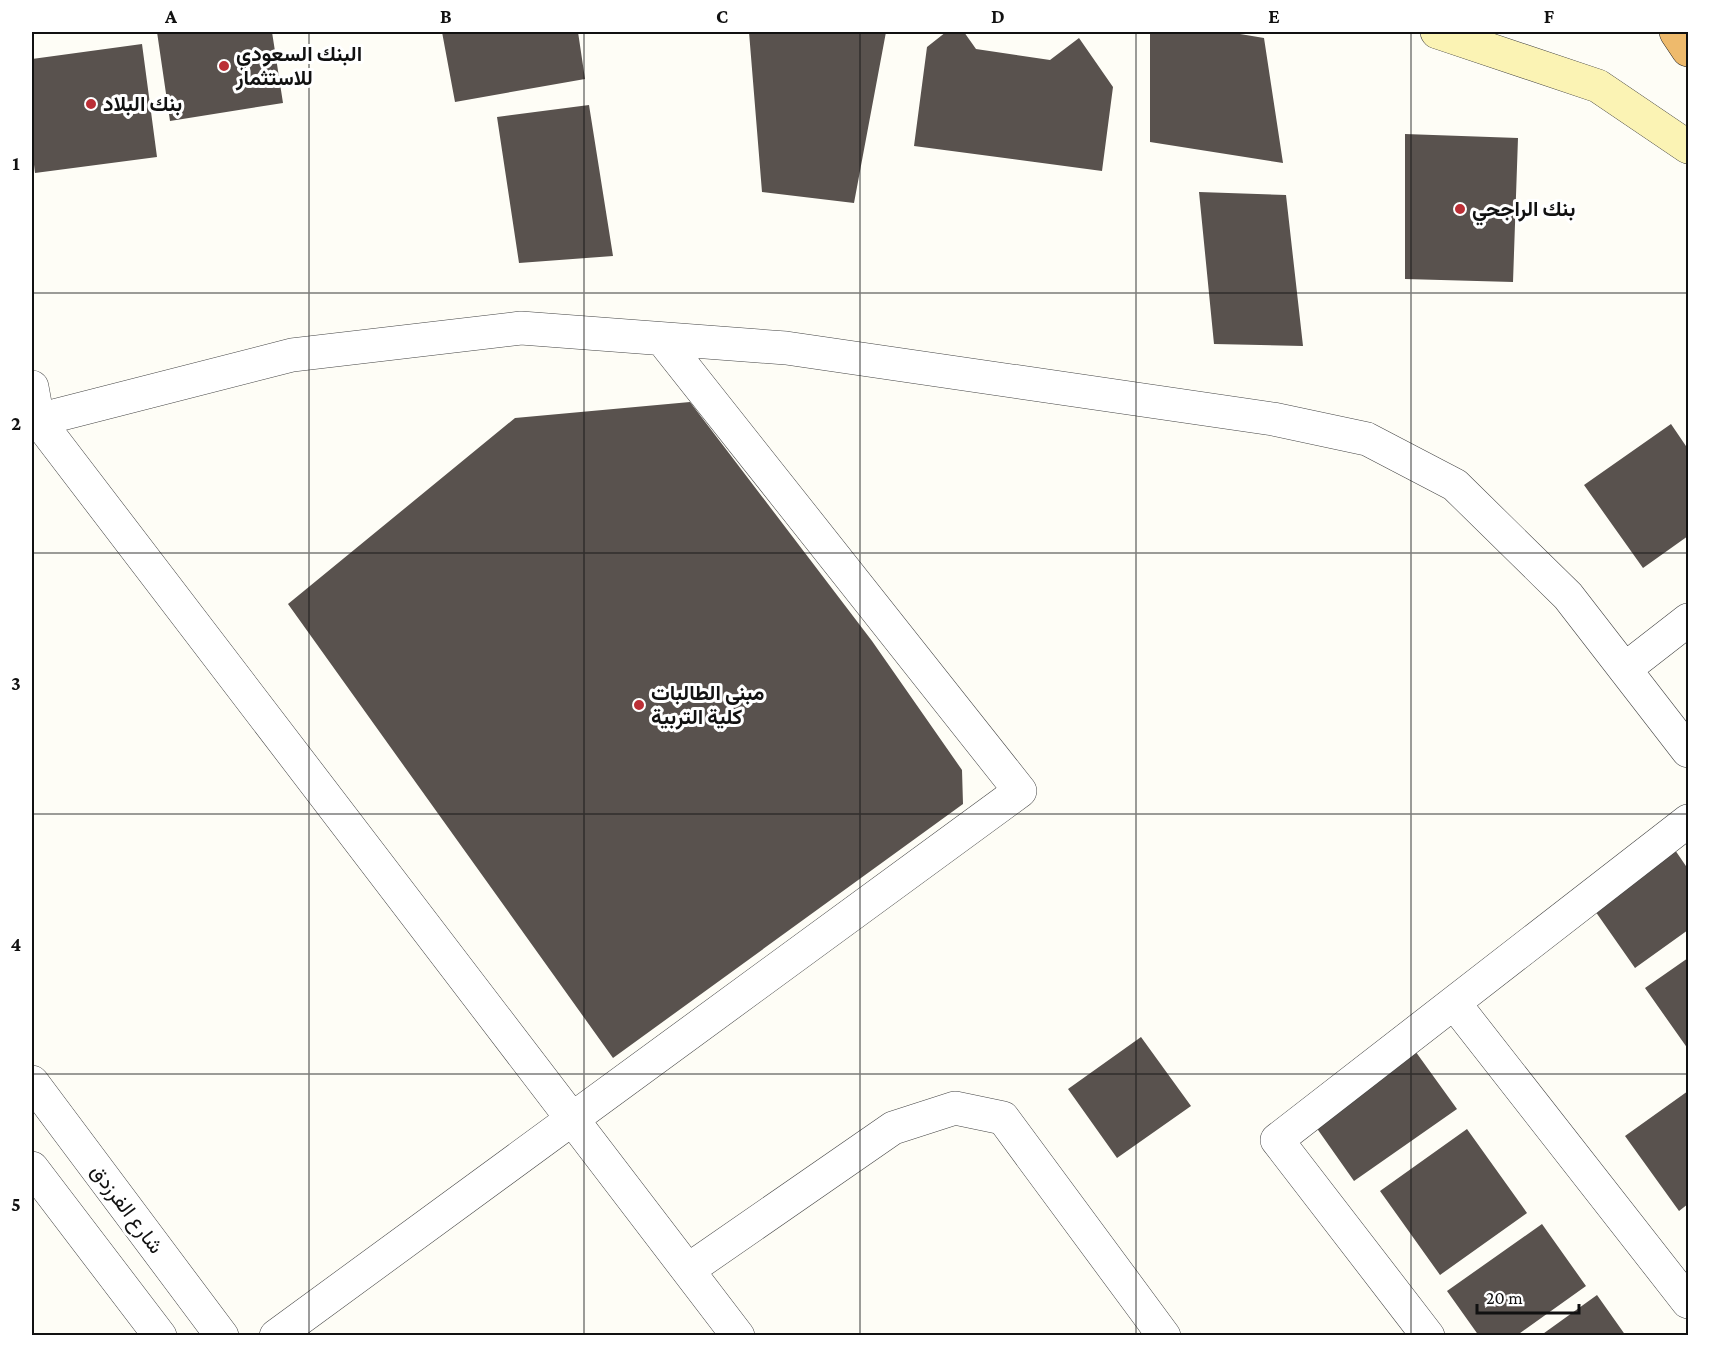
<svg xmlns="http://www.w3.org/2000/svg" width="1720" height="1367" font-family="'Crimson Pro',Vazirmatn,serif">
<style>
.building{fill:#59524e}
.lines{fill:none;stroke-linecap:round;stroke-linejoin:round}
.minor-casing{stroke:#444;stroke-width:34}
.tertiary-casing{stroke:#444;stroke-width:34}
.secondary-casing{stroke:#333;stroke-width:34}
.trunk-casing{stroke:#222;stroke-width:34}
.minor{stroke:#fff;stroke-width:33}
.tertiary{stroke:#fff;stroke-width:33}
.secondary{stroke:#fbf3b4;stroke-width:33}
.trunk{stroke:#eeba6c;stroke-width:33}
.grid{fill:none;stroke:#111;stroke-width:1.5;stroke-opacity:0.55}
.poi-dot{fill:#bb2f36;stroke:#fff;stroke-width:2}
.labels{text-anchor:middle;stroke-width:6;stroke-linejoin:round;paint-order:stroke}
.poi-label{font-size:21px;font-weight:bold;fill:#111;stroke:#fff;text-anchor:start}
.street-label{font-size:21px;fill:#111;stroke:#fff}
.neatline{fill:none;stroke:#111;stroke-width:2}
.grid-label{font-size:20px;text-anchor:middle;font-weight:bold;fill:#111}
</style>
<rect width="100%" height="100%" fill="#fefdf6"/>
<path class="building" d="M157,32H272L283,103L170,121Z
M442,32H578L585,79L455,102Z
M749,32H886L854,203L762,192Z
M946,32H964L976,49L1050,60L1079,38L1113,87L1102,171L914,146L927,47Z
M1150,32H1228L1264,38L1283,163L1150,142Z
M142,44L157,157L35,173L32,148V59Z
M589,105L613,256L519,263L497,117Z
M1405,134L1518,138L1513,282L1405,279Z
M1199,192L1286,195L1303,346L1214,344Z
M690,402L872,641L962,770L963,804L613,1058L288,604L515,418Z
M1671,424L1688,449V536L1643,568L1584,485Z
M1675,850L1688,869V930L1635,968L1593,908Z
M1688,958V1049L1645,988Z
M1141,1037L1191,1106L1117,1158L1068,1089Z
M1413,1048L1457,1109L1354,1181L1311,1120Z
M1688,1091V1204L1679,1211L1625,1136Z
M1467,1129L1527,1213L1440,1275L1380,1191Z
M1542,1224L1586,1286L1516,1336H1479L1447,1291Z
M1597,1295L1626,1336H1540Z"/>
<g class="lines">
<defs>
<path id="minor" d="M32,387L38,420L292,355L521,328L786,348L1273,419L1367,439L1455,485L1568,596L1688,751
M32,415L38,420L738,1336
M1625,669L1688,620
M1454,1003L1688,1302
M688,1270L893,1128L955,1108L1003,1118L1164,1336
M276,1336L1020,791L662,339
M1428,1336L1277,1140L1688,821"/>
<path id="tertiary" d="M32,1082L222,1336
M32,1168L160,1336"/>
<path id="secondary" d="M1437,32L1598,86L1688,147"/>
<path id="trunk" d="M1676,32L1688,50"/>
</defs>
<use href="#minor" class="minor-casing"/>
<use href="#tertiary" class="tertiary-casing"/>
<use href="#secondary" class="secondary-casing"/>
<use href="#trunk" class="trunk-casing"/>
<use href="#minor" class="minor"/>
<use href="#tertiary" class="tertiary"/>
<use href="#secondary" class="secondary"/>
<use href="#trunk" class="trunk"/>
</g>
<path class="grid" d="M309,32V1336M584,32V1336M860,32V1336M1136,32V1336M1411,32V1336M32,293H1688M32,553H1688M32,814H1688M32,1074H1688"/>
<g class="poi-dot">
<circle cx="224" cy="66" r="6"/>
<circle cx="91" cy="104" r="6"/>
<circle cx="1460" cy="209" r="6"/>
<circle cx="639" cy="705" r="6"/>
</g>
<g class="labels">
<g class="poi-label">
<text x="236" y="61">البنك السعودي<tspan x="236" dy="24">للاستثمار</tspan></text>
<text x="103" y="111">بنك البلاد</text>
<text x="1472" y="216">بنك الراجحي</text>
<text x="651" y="700">مبنى الطالبات<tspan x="651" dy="24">كلية التربية</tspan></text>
</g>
<g class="street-label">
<text transform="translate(127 1209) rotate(53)" y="7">شارع الفرزدق</text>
</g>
</g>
<rect width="1720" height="1367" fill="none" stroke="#ffffff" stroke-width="66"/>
<path d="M1477 1304v9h102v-9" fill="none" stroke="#111111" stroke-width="3"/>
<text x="1486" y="1304" font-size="18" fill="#111111" stroke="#ffffff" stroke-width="4.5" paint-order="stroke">20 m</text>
<rect x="33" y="33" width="1654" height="1301" class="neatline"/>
<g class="grid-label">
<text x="171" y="23">A</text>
<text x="446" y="23">B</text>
<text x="722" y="23">C</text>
<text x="998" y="23">D</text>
<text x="1274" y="23">E</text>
<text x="1549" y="23">F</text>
<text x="16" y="170">1</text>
<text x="16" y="430">2</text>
<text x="16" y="690">3</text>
<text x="16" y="951">4</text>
<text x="16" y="1211">5</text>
</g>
</svg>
